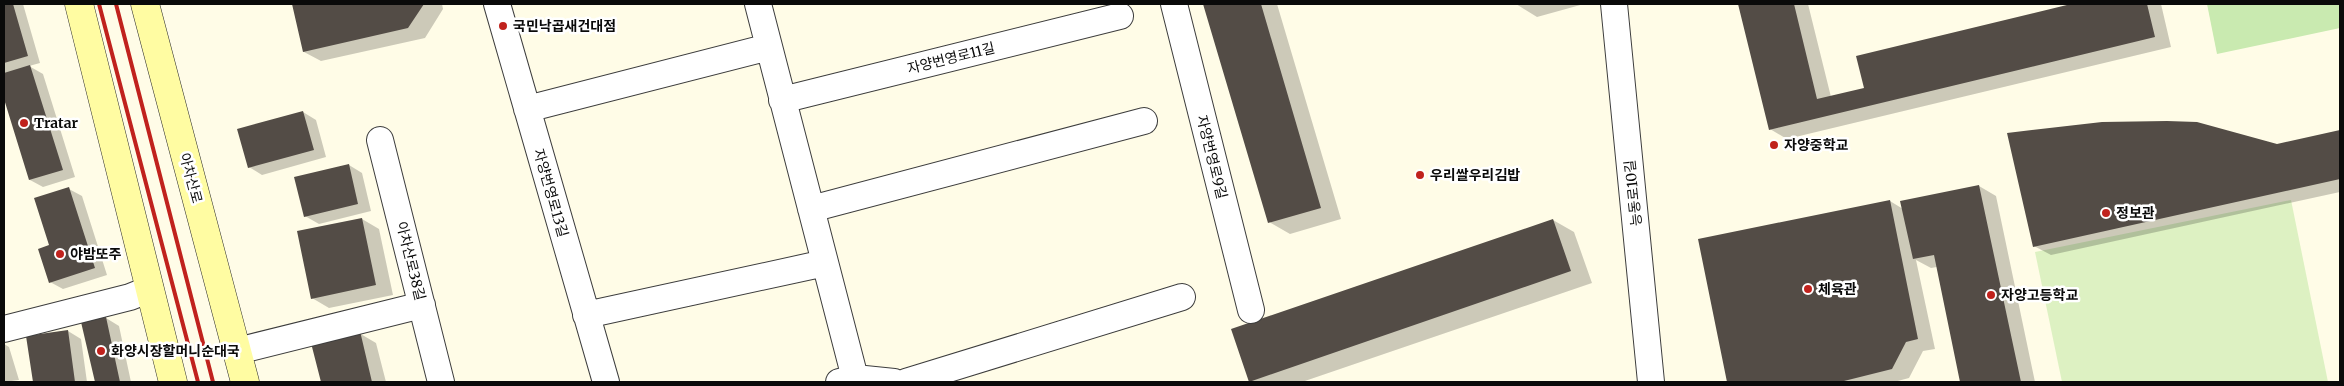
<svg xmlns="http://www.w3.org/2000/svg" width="2344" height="386" font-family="Merriweather,'Noto Sans KR',serif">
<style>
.green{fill:#c9eab0}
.pitch{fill:#ddf1c2}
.shadow{fill:#0003}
.building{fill:#534c46}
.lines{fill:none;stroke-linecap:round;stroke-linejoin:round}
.street-casing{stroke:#3d3d3d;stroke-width:28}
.secondary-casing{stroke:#2c2c2c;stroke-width:29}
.street{stroke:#fff;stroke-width:26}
.secondary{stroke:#fffca2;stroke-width:28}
.rail{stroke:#c0221d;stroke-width:4}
.poi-dot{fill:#c0221d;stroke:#fff;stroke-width:2}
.labels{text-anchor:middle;stroke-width:5;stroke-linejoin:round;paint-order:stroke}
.poi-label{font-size:14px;font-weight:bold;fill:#0a0a0a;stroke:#fff;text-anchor:start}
.street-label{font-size:14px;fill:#0a0a0a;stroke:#fff}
</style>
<rect width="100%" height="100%" fill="#fffce7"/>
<path class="green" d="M2207,4H2340V28L2217,54Z"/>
<path class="pitch" d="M2291,200L2328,382H2062L2035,252Z"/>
<path class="shadow" d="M4,4H23L40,63L29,66L43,74L75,177L43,187L30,180L4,95Z
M293,4H442L443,9L425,38L321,61L304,52Z
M1204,4H1277L1341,219L1290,234L1269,222Z
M1516,4H1584L1537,17Z
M1739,4H1808L1831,97L1865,89L1857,57L2077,4H2161L2171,47L1787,139L1770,129Z
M303,112L316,120L326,157L262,175L249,167Z
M2340,132V192L2051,255L2034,246L2277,145Z
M349,165L362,173L371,211L319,224L305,216Z
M1979,186L1996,196L2035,382H1961L1937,267L1931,268L1916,260L1935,349L1923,351L1909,378L1894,382H1729L1699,240L1890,201L1903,209L1901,202Z
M69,189L82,196L107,275L63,289L50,282L51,246Z
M362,219L379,229L393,295L329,308L312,298Z
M1553,220L1574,232L1592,283L1302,382L1250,381Z
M106,318L119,326L131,382H96L83,323Z
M68,331L81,339L87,382H34L27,337Z
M359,333L376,343L386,382H322L313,344Z
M4,344L9,347L19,380L4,382Z"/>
<path class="building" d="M4,4H13L28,56L4,63Z
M292,4H424L408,28L303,52Z
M1203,4H1261L1321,208L1268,223Z
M1738,4H1794L1817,99L1864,88L1856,56L2071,4H2147L2155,37L1769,130Z
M30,65L63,170L29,180L4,99V73Z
M303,111L314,150L248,168L237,129Z
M2167,121L2197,122L2277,144L2340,130V179L2033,247L2007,133L2102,122Z
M349,164L358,204L304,217L294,177Z
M1979,185L2021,382H1960L1934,255L1913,259L1900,201Z
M69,187L95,268L49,283L38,249L49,245L34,198Z
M1890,200L1918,339L1906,342L1892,369L1840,382H1727L1698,239Z
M362,218L376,285L311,299L297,231Z
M1553,219L1571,271L1249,382L1231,329Z
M106,317L120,382H95L81,322Z
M68,330L75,382H33L26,336Z
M360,331L372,382H321L311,343Z"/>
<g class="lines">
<defs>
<path id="street" d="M497,4L606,382
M758,4L855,378
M1174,4L1251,310
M1614,4L1651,382
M782,100L1120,16
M527,109L769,47
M380,140L441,382
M811,209L1144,121
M586,315L825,263
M4,329L130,297L150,289
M237,351L422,305
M839,382L855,378L894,382
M906,382L1182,297"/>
<path id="secondary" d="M79,4L173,382
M145,4L245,382"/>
</defs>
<use href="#street" class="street-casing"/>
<use href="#secondary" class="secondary-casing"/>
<use href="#street" class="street"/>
<use href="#secondary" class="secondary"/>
<path class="rail" d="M99,4L198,382
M116,4L213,382"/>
</g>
<g class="poi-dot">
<circle cx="503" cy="26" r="5"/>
<circle cx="24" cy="123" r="5"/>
<circle cx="1774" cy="145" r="5"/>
<circle cx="1420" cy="175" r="5"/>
<circle cx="2106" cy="213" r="5"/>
<circle cx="60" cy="254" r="5"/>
<circle cx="1808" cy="289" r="5"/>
<circle cx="1991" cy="295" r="5"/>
<circle cx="101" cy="351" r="5"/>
</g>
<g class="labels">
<g class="poi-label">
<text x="513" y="31">국민낙곱새건대점</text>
<text x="34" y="128">Tratar</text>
<text x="1784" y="150">자양중학교</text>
<text x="1430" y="180">우리쌀우리김밥</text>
<text x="2116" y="218">정보관</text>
<text x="70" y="259">야밤또주</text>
<text x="1818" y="294">체육관</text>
<text x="2001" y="300">자양고등학교</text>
<text x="111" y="356">화양시장할머니순대국</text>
</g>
<g class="street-label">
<text transform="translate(951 58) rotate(-14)" y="5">자양번영로11길</text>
<text transform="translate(1212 157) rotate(76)" y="5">자양번영로9길</text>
<text transform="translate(191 178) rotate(75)" y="5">아차산로</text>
<text transform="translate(551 193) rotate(74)" y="5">자양번영로13길</text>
<text transform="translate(1633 193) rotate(-96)" y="5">능동로10길</text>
<text transform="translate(411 261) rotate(76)" y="5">아차산로38길</text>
</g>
</g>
<rect width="2344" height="386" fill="none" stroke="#0a0a0a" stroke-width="10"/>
</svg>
